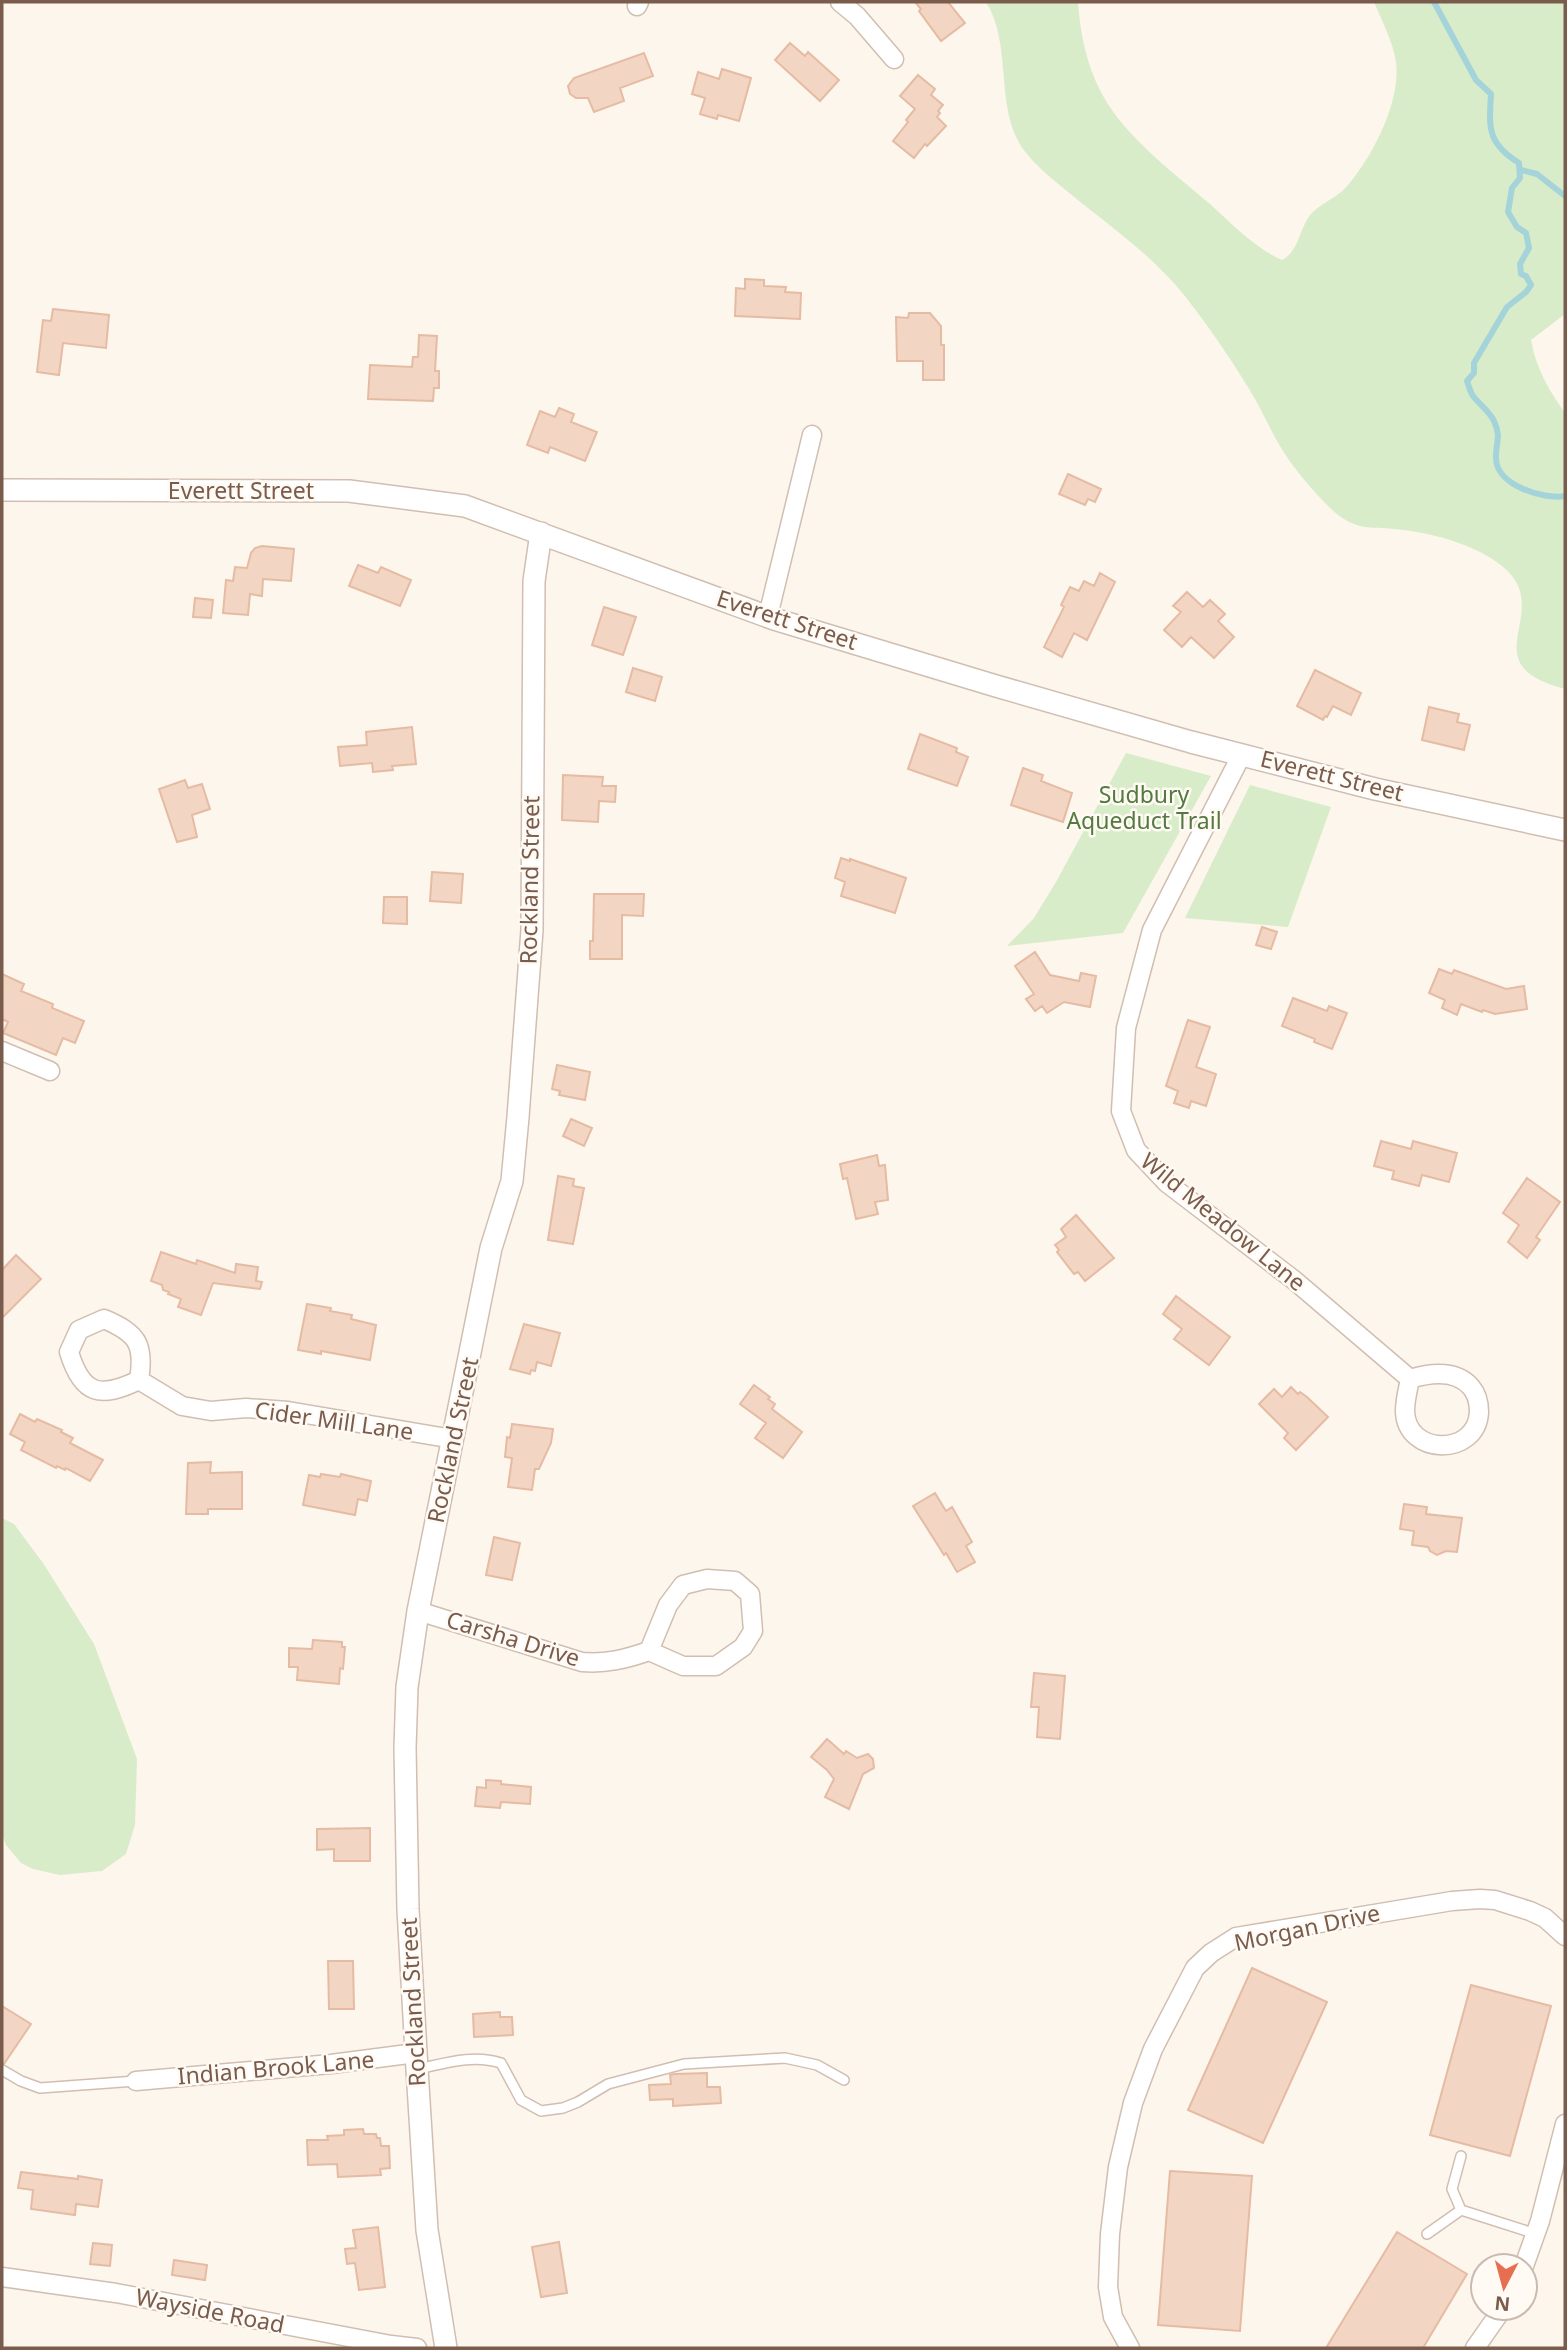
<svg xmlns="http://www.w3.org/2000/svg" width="1567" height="2350" font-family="'Noto Sans',sans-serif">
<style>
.green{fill:#d8ecc9}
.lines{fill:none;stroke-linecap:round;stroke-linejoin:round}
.stream{stroke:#a5d3da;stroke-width:6}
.building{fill:#f3d5c3;stroke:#e6bba3;stroke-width:2}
.service-casing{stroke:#d1beb0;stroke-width:12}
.minor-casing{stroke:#d1beb0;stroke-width:21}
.tertiary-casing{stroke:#d1beb0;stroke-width:24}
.service{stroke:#fff;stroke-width:9}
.minor{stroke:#fff;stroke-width:18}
.tertiary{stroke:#fff;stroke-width:21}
.labels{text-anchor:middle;stroke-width:5;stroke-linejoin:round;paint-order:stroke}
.street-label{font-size:23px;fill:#7a5c4d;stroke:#fffaf3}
.park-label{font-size:23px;fill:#537a41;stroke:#fffaf3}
</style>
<rect width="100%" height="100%" fill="#fdf6ec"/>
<path class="green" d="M986,2H1078C1080,33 1087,67 1102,94C1125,137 1174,173 1210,204C1232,224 1255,248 1282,260C1301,250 1299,224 1314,211C1324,202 1339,196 1348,185C1373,156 1401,101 1396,62C1393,42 1382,21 1374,2H1565V314L1531,340C1536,369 1549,390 1565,413V689C1467,664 1558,611 1502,566C1476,545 1436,534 1403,530C1370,525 1358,534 1330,508C1312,490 1293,468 1280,446C1271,431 1264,415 1255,399C1234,363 1210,328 1184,295C1153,256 1111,227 1073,196C1056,182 1036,167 1023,149C994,108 1013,45 986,2Z
M1126,753L1211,776L1123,933L1007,946L1034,918L1056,882Z
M1250,785L1331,807L1288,927L1185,918Z
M2,1518L14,1524L43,1563L94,1644L137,1759L135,1825L126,1854L102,1871L60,1875L33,1869L21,1863L6,1845L2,1833Z"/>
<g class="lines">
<path class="stream" d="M1434,2L1476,80L1491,94C1489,128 1487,143 1519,163L1520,178L1512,188L1508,212L1517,227L1526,233L1529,248L1520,264L1521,274L1526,276L1531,285L1526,292L1507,307L1474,363V373L1467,381C1469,386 1470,392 1473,396C1480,405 1489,411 1494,421C1502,438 1495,444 1496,459C1497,485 1543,500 1565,496
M1521,170L1537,174L1565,196"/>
</g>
<path class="building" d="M915,2H948L965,23L941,41L919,11L921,9Z
M790,43L805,56L808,52L839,80L820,101L775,60Z
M644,53L653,76L620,88L624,101L594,112L588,98H576L570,94L568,86L574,78Z
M722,69L751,78L739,121L718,115L717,119L700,114L705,98L692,94L698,72L719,79Z
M918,75L935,89L931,95L943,105L938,111L940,113L937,117L946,126L927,146L925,144L914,158L893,141L908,122L906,120L915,109L900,96Z
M745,279L764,280V286L786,287L785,292L801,293L800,319L735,316L736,288L745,289Z
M53,309L109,315L106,348L63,343L59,375L37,372L43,320L51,321Z
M909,313H930L941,326V345H944V380H923V361H897L896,317L908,318Z
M419,335L437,336L435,371H439V388H434L433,401L368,399L370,365L412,367L413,357H418Z
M559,408L574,414L571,422L597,432L585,461L550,447L548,453L527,445L540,411L555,417Z
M1068,474L1101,489L1095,502L1088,499L1085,505L1059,494Z
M262,546L294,549L291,581L263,579L262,596L250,594L248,615L223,613L226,580L233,581L235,567L247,568L251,553L255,548Z
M358,565L378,573L381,567L411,580L400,606L349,586Z
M1100,573L1115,582L1087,640L1074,633L1062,657L1044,647L1064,607L1061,605L1070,587L1079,591L1084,581L1094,586Z
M1187,592L1203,607L1210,600L1225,614L1218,621L1234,637L1214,658L1191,637L1182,647L1164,630L1181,612L1173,606Z
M195,598L213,600L211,618L193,617Z
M604,607L636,617L623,655L592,645Z
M633,668L662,677L655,701L626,692Z
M1315,670L1361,693L1351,715L1333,706L1327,717L1325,716L1323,720L1297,706Z
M1429,707L1459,714L1457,722L1470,725L1464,750L1422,740Z
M412,727L416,764L392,766L393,770L373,772L372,763L340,766L338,747L367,745L366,732Z
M920,734L957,748L956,752L968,757L957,786L908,769Z
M1023,768L1043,775L1041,781L1072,793L1063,822L1011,805Z
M563,775L603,777L602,786H616L615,802L599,801L598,822L562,820Z
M185,780L188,788L202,784L210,809L192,815L197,837L177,842L159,789Z
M841,858L850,861V859L906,878L895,913L841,896L845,882L835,878Z
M432,872L463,874L461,903L430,901Z
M594,894H644L643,916L622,915V959H590V941H593Z
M384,897H407V924L383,923Z
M1262,927L1277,932L1271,949L1256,945Z
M1035,952L1050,975L1079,981L1081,973L1096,976L1090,1007L1064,1002L1047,1013L1042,1006L1035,1011L1026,999L1034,994L1015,966Z
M1439,969L1452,974L1454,970L1506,989L1524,986L1527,1009L1495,1014L1483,1010L1482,1012L1461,1004L1457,1015L1442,1008L1445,1000L1429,993Z
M2,974L24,984L21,991L53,1004L52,1008L84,1021L75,1043L63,1038L56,1055L3,1033L8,1022L2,1019Z
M1293,998L1327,1011L1329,1006L1347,1013L1332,1049L1314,1042L1315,1039L1282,1026Z
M1188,1020L1210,1027L1196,1067L1216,1074L1206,1106L1191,1101L1189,1108L1174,1103L1178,1091L1166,1086Z
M557,1065L590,1072L585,1100L559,1095L560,1091L552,1089Z
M571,1119L592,1128L584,1146L563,1136Z
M1381,1141L1411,1149L1413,1141L1457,1153L1449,1182L1422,1175L1419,1186L1392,1179L1394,1171L1374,1166Z
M877,1155L879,1166L885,1165L888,1200L875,1202L878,1214L856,1219L847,1178L843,1179L840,1164Z
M558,1176L574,1179L573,1186L584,1188L573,1244L548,1240Z
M1527,1178L1560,1202L1536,1237L1540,1240L1527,1258L1508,1242L1519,1225L1503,1213Z
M1076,1215L1114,1258L1085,1281L1078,1272L1074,1274L1057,1252L1059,1250L1055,1245L1066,1237L1061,1229Z
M161,1252L196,1264L197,1260L235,1273L236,1264L258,1267L256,1281L262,1282L260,1289L213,1283L201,1315L178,1307L181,1299L168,1294L169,1292L163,1290L162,1285L151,1281Z
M16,1255L41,1279L2,1318V1270Z
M1176,1296L1230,1337L1209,1365L1174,1339L1182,1329L1163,1314Z
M307,1304L331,1308L330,1311L352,1315L351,1319L376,1325L370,1360L321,1351V1354L298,1350Z
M524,1324L560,1333L551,1366L537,1362L535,1371L531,1370L530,1374L510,1369Z
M754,1385L770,1397L768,1399L775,1404L772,1409L802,1432L783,1458L755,1438L766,1423L740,1404Z
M1291,1387L1298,1394L1300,1392L1307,1397L1328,1417L1296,1450L1284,1438L1288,1433L1259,1404L1274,1389L1282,1397Z
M20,1414L35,1422L37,1419L62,1430L61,1432L73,1438L70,1443L103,1460L90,1481L66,1468L65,1470L57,1466L56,1468L21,1450L25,1442L10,1434Z
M512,1424L553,1429L551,1443L539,1469H535L532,1490L508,1487L512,1458L505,1457L507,1437L510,1438Z
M211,1462L210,1473L242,1472V1509H208V1514H186L188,1463Z
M321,1474L340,1477L341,1474L371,1481L367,1501L358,1499L355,1515L303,1505L309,1475L320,1477Z
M935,1493L946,1511L952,1507L972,1542L966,1546L975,1562L957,1572L946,1553L944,1555L913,1506Z
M1404,1504L1427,1507L1426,1514L1462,1518L1457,1552L1446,1551L1437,1555L1430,1551L1428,1547L1412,1545L1414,1531L1400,1529Z
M494,1537L520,1543L512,1580L486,1575Z
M313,1640L342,1642V1647H345L343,1669L340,1668L339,1684L297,1680L298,1667H289V1648L312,1649Z
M1034,1673L1065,1676L1060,1739L1037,1737L1039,1707H1031Z
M827,1739L844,1754L846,1751L857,1758L868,1754L873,1759L874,1768L863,1774L849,1809L825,1797L834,1779L827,1770L811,1757Z
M486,1780L501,1781V1784L531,1787L530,1804L501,1802L500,1808L475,1806L477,1787L486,1788Z
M370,1828V1861H334V1849L317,1850V1829Z
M328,1961H353L354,2009H329Z
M1252,1968L1327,2002L1263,2143L1188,2110Z
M1471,1985L1551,2006L1510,2156L1430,2135Z
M2,2006L31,2024L4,2064L2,2063Z
M500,2012V2017H512L513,2035L474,2037L473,2014Z
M707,2073V2087H720L721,2103L673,2106V2099L650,2100L649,2085L671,2084L670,2075L674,2074Z
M363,2129L364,2134H376L377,2138H380L381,2146H389L390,2168L380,2169L381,2175L338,2177L337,2164L308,2165L307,2140H328L327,2136L344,2135V2130Z
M1170,2171L1252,2176L1240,2331L1158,2325Z
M21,2172L78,2179V2176L102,2180L98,2207L76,2204L75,2215L31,2209L33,2190L18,2188Z
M378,2227L385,2287L359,2290L355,2263L347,2264L345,2249L356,2248L353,2230Z
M1397,2232L1467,2274L1423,2348H1326Z
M559,2242L567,2293L541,2297L532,2247Z
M93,2243L112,2245L110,2266L90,2264Z
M174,2260L207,2265L205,2280L172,2275Z"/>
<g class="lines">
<defs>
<path id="service" d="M418,2069C446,2063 473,2054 501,2063L521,2100L541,2111L563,2108L578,2102L608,2084L684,2064L785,2058L817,2065L844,2080
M2,2070L21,2081L40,2088L136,2081
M1461,2210L1452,2189L1461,2156
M1427,2234L1461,2210L1536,2234"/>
<path id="minor" d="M840,2L857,16L894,59
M637,6L639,2
M768,616L812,435
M1242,754L1152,930L1126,1028L1121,1111L1136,1150L1167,1183L1294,1280L1410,1379C1408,1389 1405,1400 1405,1411C1406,1456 1477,1457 1479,1412C1479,1402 1477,1394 1471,1387C1456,1370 1430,1373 1410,1379
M2,1051L50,1071
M139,1380C100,1399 82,1395 69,1352L79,1330L104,1319C137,1333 145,1344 139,1380L182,1406L211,1411L246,1408L288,1411L453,1439
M418,1611L582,1662C606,1664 626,1659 649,1651L668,1605L683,1585L707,1579L735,1581L750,1594L753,1631L743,1647L716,1666H683L649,1651
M136,2081L331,2064L416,2053
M1524,2266L1540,2221L1565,2124
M2,2277L116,2293L391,2345L417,2348
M1130,2348L1113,2317L1108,2287L1110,2234L1118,2167L1133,2103L1153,2049L1195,1968L1211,1953L1236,1937L1452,1901L1480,1899L1495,1900L1530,1911L1545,1918L1565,1936
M1475,2348L1503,2308"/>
<path id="tertiary" d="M2,490L349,491L465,506L774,619L996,686L1191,742L1375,789L1565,830
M446,2348L427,2230L416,2053L408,1909L405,1748L407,1687L418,1611L491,1248L512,1181L518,1117L532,930L534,581L541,533"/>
</defs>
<use href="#service" class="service-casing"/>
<use href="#minor" class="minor-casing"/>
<use href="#tertiary" class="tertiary-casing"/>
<use href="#service" class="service"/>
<use href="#minor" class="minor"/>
<use href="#tertiary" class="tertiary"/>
</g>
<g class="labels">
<g class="street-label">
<text x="241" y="499">Everett Street</text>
<text transform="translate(787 620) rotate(18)" y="8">Everett Street</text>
<text transform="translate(1332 776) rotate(14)" y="8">Everett Street</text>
<text transform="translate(530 880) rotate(-89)" y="8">Rockland Street</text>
<text transform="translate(1223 1222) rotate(39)" y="8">Wild Meadow Lane</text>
<text transform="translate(334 1421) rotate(8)" y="8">Cider Mill Lane</text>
<text transform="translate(453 1440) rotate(-78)" y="8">Rockland Street</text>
<text transform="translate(513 1639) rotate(17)" y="8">Carsha Drive</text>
<text transform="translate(1307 1928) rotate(-12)" y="8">Morgan Drive</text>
<text transform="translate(413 2002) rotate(-93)" y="8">Rockland Street</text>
<text transform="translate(276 2068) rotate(-5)" y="8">Indian Brook Lane</text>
<text transform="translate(210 2311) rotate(11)" y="8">Wayside Road</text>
</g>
<g class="park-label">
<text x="1144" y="803">Sudbury<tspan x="1144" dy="26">Aqueduct Trail</tspan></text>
</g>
</g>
<rect width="1567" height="2350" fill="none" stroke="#7a5c4d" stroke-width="7"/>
<g transform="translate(1504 2287) rotate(186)"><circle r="33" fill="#fffaf3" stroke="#cabbb1" stroke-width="2"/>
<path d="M0-5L12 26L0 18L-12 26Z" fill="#e76f51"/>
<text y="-10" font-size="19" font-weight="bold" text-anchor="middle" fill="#7a5c4d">N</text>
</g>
</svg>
